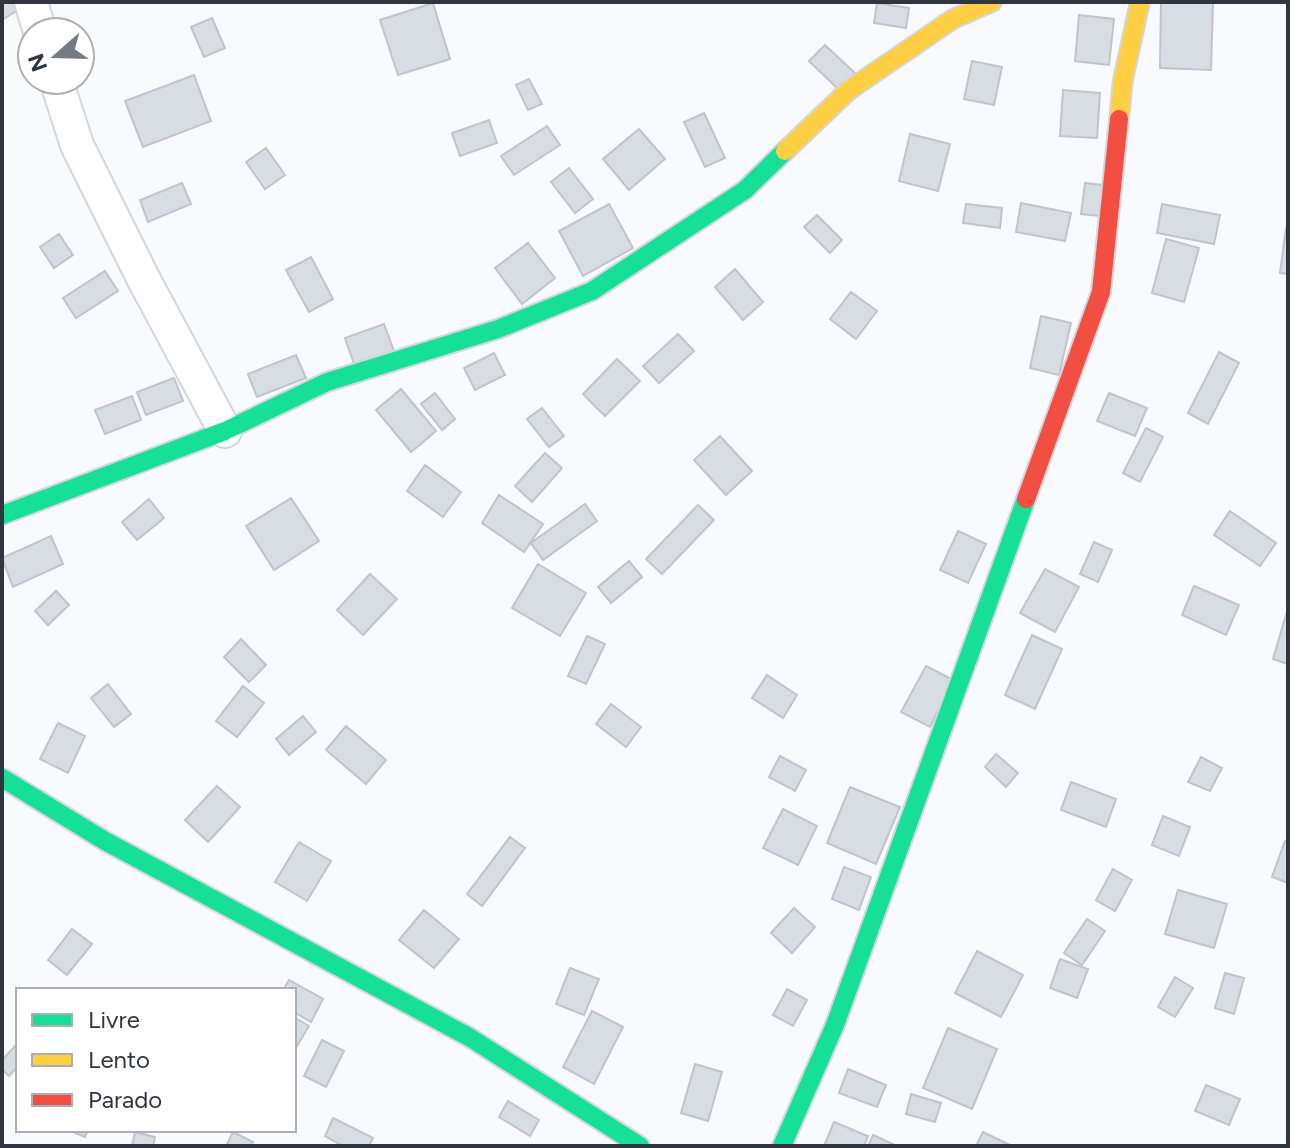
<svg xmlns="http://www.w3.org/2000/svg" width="1290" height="1148" font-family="Figtree,sans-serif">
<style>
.building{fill:#d8dce3;stroke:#c0c4ca;stroke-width:2}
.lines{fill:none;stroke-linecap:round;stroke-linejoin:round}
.street-casing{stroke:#d3d7dd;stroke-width:36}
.fast-casing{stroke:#d3d7dd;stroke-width:22}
.slow-casing{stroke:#d3d7dd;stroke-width:22}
.jam-casing{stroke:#d3d7dd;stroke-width:22}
.street{stroke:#fefeff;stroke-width:32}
.fast{stroke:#16e098;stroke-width:18}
.slow{stroke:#ffcf43;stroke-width:18}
.jam{stroke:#f24e42;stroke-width:18}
</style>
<rect width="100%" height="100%" fill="#f8fafd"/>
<path class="building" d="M2,2H12L18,10L2,20Z
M1161,2L1213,3L1211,70L1160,68Z
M433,3L450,59L398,75L380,20Z
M877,3L909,8L906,28L874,23Z
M1079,15L1114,19L1109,65L1075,61Z
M212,18L225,48L204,57L191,27Z
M825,45L855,73L839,90L809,61Z
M972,61L1002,67L994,105L964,99Z
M194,75L211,121L143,147L125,101Z
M529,79L542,104L528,110L516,85Z
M1063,90L1100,93L1097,138L1060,136Z
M704,113L725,158L705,167L684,122Z
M489,120L497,143L460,156L452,133Z
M547,126L560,145L514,175L501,156Z
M639,129L665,159L629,190L603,159Z
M910,134L950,144L938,191L899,181Z
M266,148L285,175L265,189L246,162Z
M569,168L593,199L575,213L551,182Z
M182,183L191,204L148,222L140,200Z
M1085,183L1103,185L1100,216L1081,214Z
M1021,203L1071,213L1065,241L1016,232Z
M609,204L633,248L583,276L559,231Z
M966,204L1002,208L1000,228L963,223Z
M1162,204L1220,215L1214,244L1157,233Z
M817,215L842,240L830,253L804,227Z
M1286,228L1288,229V274L1280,273Z
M59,234L73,255L54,268L40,247Z
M1166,239L1199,248L1184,302L1152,293Z
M528,243L555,278L522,304L495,268Z
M311,257L333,299L309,312L286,270Z
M735,269L763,302L743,320L715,287Z
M105,271L118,291L76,318L63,298Z
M851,292L877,311L856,339L830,319Z
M1041,316L1071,323L1059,375L1030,368Z
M384,324L394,351L354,364L345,338Z
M678,334L694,351L659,383L643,366Z
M1219,352L1239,363L1208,424L1188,413Z
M494,353L505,375L475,390L464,368Z
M296,355L306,378L257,397L248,374Z
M617,359L640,381L605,416L583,394Z
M174,378L183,401L146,415L137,392Z
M401,389L436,431L411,452L376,410Z
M435,393L455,419L442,430L421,404Z
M1109,393L1147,408L1135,436L1097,421Z
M132,396L141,420L105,434L95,410Z
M542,408L564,436L549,447L527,419Z
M1146,428L1163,437L1140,482L1123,473Z
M720,436L752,471L726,495L694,460Z
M545,453L562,468L532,502L515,486Z
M425,465L461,492L443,517L407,491Z
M499,495L543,524L524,552L482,523Z
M291,498L319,541L274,570L246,526Z
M149,499L164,518L137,540L122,522Z
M585,504L597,521L543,560L531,543Z
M698,505L714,520L662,574L646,559Z
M1230,511L1276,543L1260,566L1214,535Z
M958,531L986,544L968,583L940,570Z
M51,536L63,564L13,587L2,558Z
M1094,542L1112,550L1098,582L1080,574Z
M629,561L642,577L611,603L598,587Z
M538,564L586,593L560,636L512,608Z
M1045,569L1079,587L1055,632L1020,613Z
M370,574L397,599L363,635L337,610Z
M1194,586L1239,605L1226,635L1182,615Z
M56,591L69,605L48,625L35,611Z
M1288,608V664L1273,659Z
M1032,635L1062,649L1035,709L1005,695Z
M587,636L605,644L586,684L568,676Z
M241,639L266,665L249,682L224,657Z
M926,666L953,680L930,727L901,712Z
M767,675L797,695L783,718L752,698Z
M108,684L131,714L114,727L91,698Z
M243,686L264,703L237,737L216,721Z
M611,704L641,727L626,747L596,724Z
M303,716L316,732L289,755L276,739Z
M58,723L85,736L68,773L40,759Z
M346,726L386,760L366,784L326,750Z
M996,754L1018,773L1006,787L985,767Z
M780,756L806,770L795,791L769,777Z
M1201,757L1222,768L1210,791L1188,782Z
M1071,782L1116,799L1106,827L1061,810Z
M217,786L240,807L208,842L185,820Z
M850,787L900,807L876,864L827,843Z
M783,809L817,826L798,865L763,848Z
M1163,816L1190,827L1179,856L1152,845Z
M510,837L525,848L482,906L467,894Z
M1285,841L1288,843V883L1272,877Z
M299,842L331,861L307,901L275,882Z
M844,867L871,877L859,910L832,899Z
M1113,869L1132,880L1115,911L1096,900Z
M1178,890L1227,904L1214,948L1165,934Z
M794,908L815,927L792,953L771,933Z
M424,910L459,939L434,968L399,940Z
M1087,919L1105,931L1082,965L1064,953Z
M72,929L92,944L67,975L48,960Z
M977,951L1023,975L1001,1017L955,993Z
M1060,959L1088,969L1077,998L1050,988Z
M570,968L599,979L584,1015L556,1004Z
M1225,973L1244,978L1234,1014L1215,1008Z
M1175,977L1193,988L1175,1017L1158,1007Z
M289,980L323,999L311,1022L294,1012V990H283Z
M787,989L807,1000L793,1026L773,1015Z
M592,1011L623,1027L594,1084L563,1067Z
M294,1017L309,1026L294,1051Z
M948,1028L997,1049L972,1109L923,1088Z
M322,1040L344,1051L326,1087L304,1076Z
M18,1043V1066L9,1076L2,1069V1060Z
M695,1064L722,1072L708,1121L681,1113Z
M848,1069L886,1085L877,1107L839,1093Z
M1206,1085L1240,1099L1229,1125L1195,1111Z
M911,1094L941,1103L935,1122L906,1114Z
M508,1101L539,1120L530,1136L499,1117Z
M333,1118L373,1138L369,1146H343L325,1136Z
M834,1122L868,1136L864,1146H824Z
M68,1130H88L85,1137Z
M135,1132L155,1137L153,1146H132Z
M233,1132L253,1142L251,1146H226Z
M983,1132L1012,1146H976Z
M873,1135L897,1146H868Z"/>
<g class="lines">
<defs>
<path id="street" d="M31,2L40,32
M56,80L77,145L143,278L225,431"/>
<path id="fast" d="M2,515L225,431L327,382L498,329L592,291L745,190L785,151
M2,778L105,841L469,1037L640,1146
M782,1146L835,1025L1026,499"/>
<path id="slow" d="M1119,119L1123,80L1140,2
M785,151L849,90L953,19L992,2"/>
<path id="jam" d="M1026,499L1101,292L1119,119"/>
</defs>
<use href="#street" class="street-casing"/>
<use href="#fast" class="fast-casing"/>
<use href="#slow" class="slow-casing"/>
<use href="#jam" class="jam-casing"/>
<use href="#street" class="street"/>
<use href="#fast" class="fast"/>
<use href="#slow" class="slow"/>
<use href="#jam" class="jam"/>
</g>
<rect width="1290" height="1148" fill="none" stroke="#303540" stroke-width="8"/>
<rect x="16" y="988" width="280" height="144" fill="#ffffff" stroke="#acaeb3" stroke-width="2"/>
<rect x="32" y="1014" width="40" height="12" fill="#16e098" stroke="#acaeb3" stroke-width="2"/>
<text x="88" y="1028" font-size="24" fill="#303540">Livre</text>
<rect x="32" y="1054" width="40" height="12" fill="#ffcf43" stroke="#acaeb3" stroke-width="2"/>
<text x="88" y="1068" font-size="24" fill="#303540">Lento</text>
<rect x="32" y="1094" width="40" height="12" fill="#f24e42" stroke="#acaeb3" stroke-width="2"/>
<text x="88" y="1108" font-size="24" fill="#303540">Parado</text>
<g transform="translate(56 56) rotate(250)"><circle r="38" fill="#ffffff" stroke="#acaeb3" stroke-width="2"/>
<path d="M0-6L14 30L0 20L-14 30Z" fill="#767a82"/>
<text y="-12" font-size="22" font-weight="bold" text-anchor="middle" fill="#303540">N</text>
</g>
</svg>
